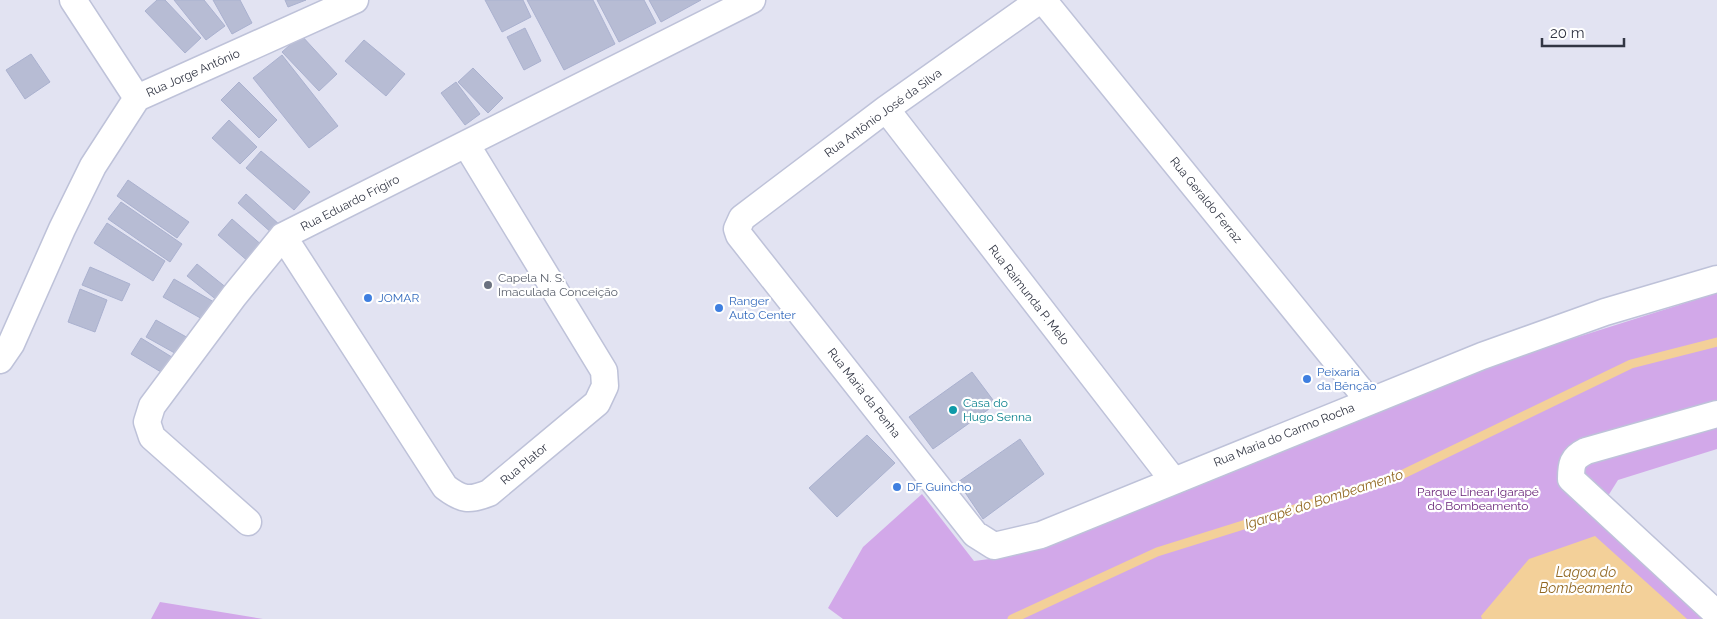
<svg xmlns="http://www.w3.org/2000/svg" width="1717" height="619" font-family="Raleway,sans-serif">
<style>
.green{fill:#d2a8e9}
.water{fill:#f3d099}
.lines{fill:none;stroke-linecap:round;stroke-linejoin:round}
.stream{stroke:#f3d099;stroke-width:9}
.building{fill:#b7bcd4;stroke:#aab1cf}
.minor-casing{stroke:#bec2d9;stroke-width:29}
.minor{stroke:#fff;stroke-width:26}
.worship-dot{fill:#6b7280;stroke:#fff;stroke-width:2}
.shop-dot{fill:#3f7fe0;stroke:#fff;stroke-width:2}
.culture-dot{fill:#0f9aa8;stroke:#fff;stroke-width:2}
.labels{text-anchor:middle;stroke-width:4.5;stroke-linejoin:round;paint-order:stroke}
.street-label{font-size:12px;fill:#323644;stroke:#fff}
.worship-label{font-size:12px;fill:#5b616d;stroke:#fff;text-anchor:start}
.shop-label{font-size:12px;fill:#366cbe;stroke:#fff;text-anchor:start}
.culture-label{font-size:12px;fill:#0d838f;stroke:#fff;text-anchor:start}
.park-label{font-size:12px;fill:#682377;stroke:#fff}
.water-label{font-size:14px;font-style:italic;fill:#936923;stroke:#fff}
</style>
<rect width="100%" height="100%" fill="#e2e3f2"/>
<path class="green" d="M1717,293V449L1618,480L1598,512L1709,619H843L828,608L863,547L922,494L974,561L1013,556L1499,362Z
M160,602L263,619H151Z"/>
<path class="water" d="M1595,536L1687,619H1482L1481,616L1529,559Z"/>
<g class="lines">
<path class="stream" d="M1012,619L1157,552L1397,477L1631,364L1717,342"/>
</g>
<path class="building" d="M157,0H165L201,38L185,53L145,11Z
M174,0H204L225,26L206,40Z
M213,0H240L252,23L232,34Z
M285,0H306L288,7Z
M485,0H523L531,17L502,32Z
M527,0H593L615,44L564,70Z
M597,0H644L656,23L619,42Z
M649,0H701L661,22Z
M525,28L541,61L524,70L507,37Z
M301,35L337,74L319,91L282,52Z
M364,40L405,74L386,96L345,61Z
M31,54L50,82L25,99L6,70Z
M282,55L338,126L309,148L253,78Z
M473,68L503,98L488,113L458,82Z
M239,82L277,120L259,138L221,100Z
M456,82L480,114L465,125L441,93Z
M229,120L257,147L240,164L212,138Z
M261,151L310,192L294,210L246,168Z
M128,180L189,222L177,238L117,196Z
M246,194L281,226L273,234L238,203Z
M121,202L182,244L170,262L108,219Z
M232,219L264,247L250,263L218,235Z
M107,223L165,261L153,281L94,243Z
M197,264L228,289L218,301L187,276Z
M90,267L130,284L122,301L82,285Z
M174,279L214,302L204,320L163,297Z
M80,289L107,300L95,332L68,322Z
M156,320L190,339L180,356L146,337Z
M141,338L175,359L166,375L131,354Z
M972,372L996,404L933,449L909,417Z
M867,435L895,463L837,517L809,488Z
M1020,439L1044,474L983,519L958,482Z"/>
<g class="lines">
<defs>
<path id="minor" d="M73,0L137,98
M1040,0L886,109L742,218L737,229L739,235L975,534L994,546L1041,535L1482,356L1605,312L1717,279
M1043,0L1369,401
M886,109L1173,480
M283,236L445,487C462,500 469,501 489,493L597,403L605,386L604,371L466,144
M0,360L11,344L62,229L93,166L137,98L355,0
M1717,414L1586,451C1572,458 1571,464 1571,479L1717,614
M248,522L152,437L147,422L152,406L234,296L283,236L752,0"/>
</defs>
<use href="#minor" class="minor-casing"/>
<use href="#minor" class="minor"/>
</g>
<circle class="worship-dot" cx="488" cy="285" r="5"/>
<g class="shop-dot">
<circle cx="368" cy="298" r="5"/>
<circle cx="719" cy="308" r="5"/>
<circle cx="1307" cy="379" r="5"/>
<circle cx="897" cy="487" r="5"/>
</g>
<circle class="culture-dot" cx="953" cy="410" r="5"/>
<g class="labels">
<g class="street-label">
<text transform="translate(193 73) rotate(-24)" y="4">Rua Jorge Antônio</text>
<text transform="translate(883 113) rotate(-36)" y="4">Rua Antônio José da Silva</text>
<text transform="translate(1206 200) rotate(51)" y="4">Rua Geraldo Ferraz</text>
<text transform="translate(350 203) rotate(-27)" y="4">Rua Eduardo Frigiro</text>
<text transform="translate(1029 295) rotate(52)" y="4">Rua Raimunda P. Melo</text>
<text transform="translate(864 393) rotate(52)" y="4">Rua Maria da Penha</text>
<text transform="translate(1284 435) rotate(-22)" y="4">Rua Maria do Carmo Rocha</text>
<text transform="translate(524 464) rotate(-40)" y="4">Rua Plator</text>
</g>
<g class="worship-label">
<text x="498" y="282">Capela N. S.<tspan x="498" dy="14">Imaculada Conceição</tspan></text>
</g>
<g class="shop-label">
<text x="378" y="302">JOMAR</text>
<text x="729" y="305">Ranger<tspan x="729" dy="14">Auto Center</tspan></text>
<text x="1317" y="376">Peixaria<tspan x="1317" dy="14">da Bênção</tspan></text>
<text x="907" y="491">DF Guincho</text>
</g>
<g class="culture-label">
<text x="963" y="407">Casa do<tspan x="963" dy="14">Hugo Senna</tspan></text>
</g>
<g class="park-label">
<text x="1478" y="496">Parque Linear Igarapé<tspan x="1478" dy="14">do Bombeamento</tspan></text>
</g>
<g class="water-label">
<text transform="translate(1324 499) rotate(-18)" y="5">Igarapé do Bombeamento</text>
<text x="1586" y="577">Lagoa do<tspan x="1586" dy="16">Bombeamento</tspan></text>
</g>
</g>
<path d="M1542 38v8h82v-8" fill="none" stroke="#323644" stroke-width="2.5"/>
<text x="1550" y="38" font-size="15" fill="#323644" stroke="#ffffff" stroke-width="4" paint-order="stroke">20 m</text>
</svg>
